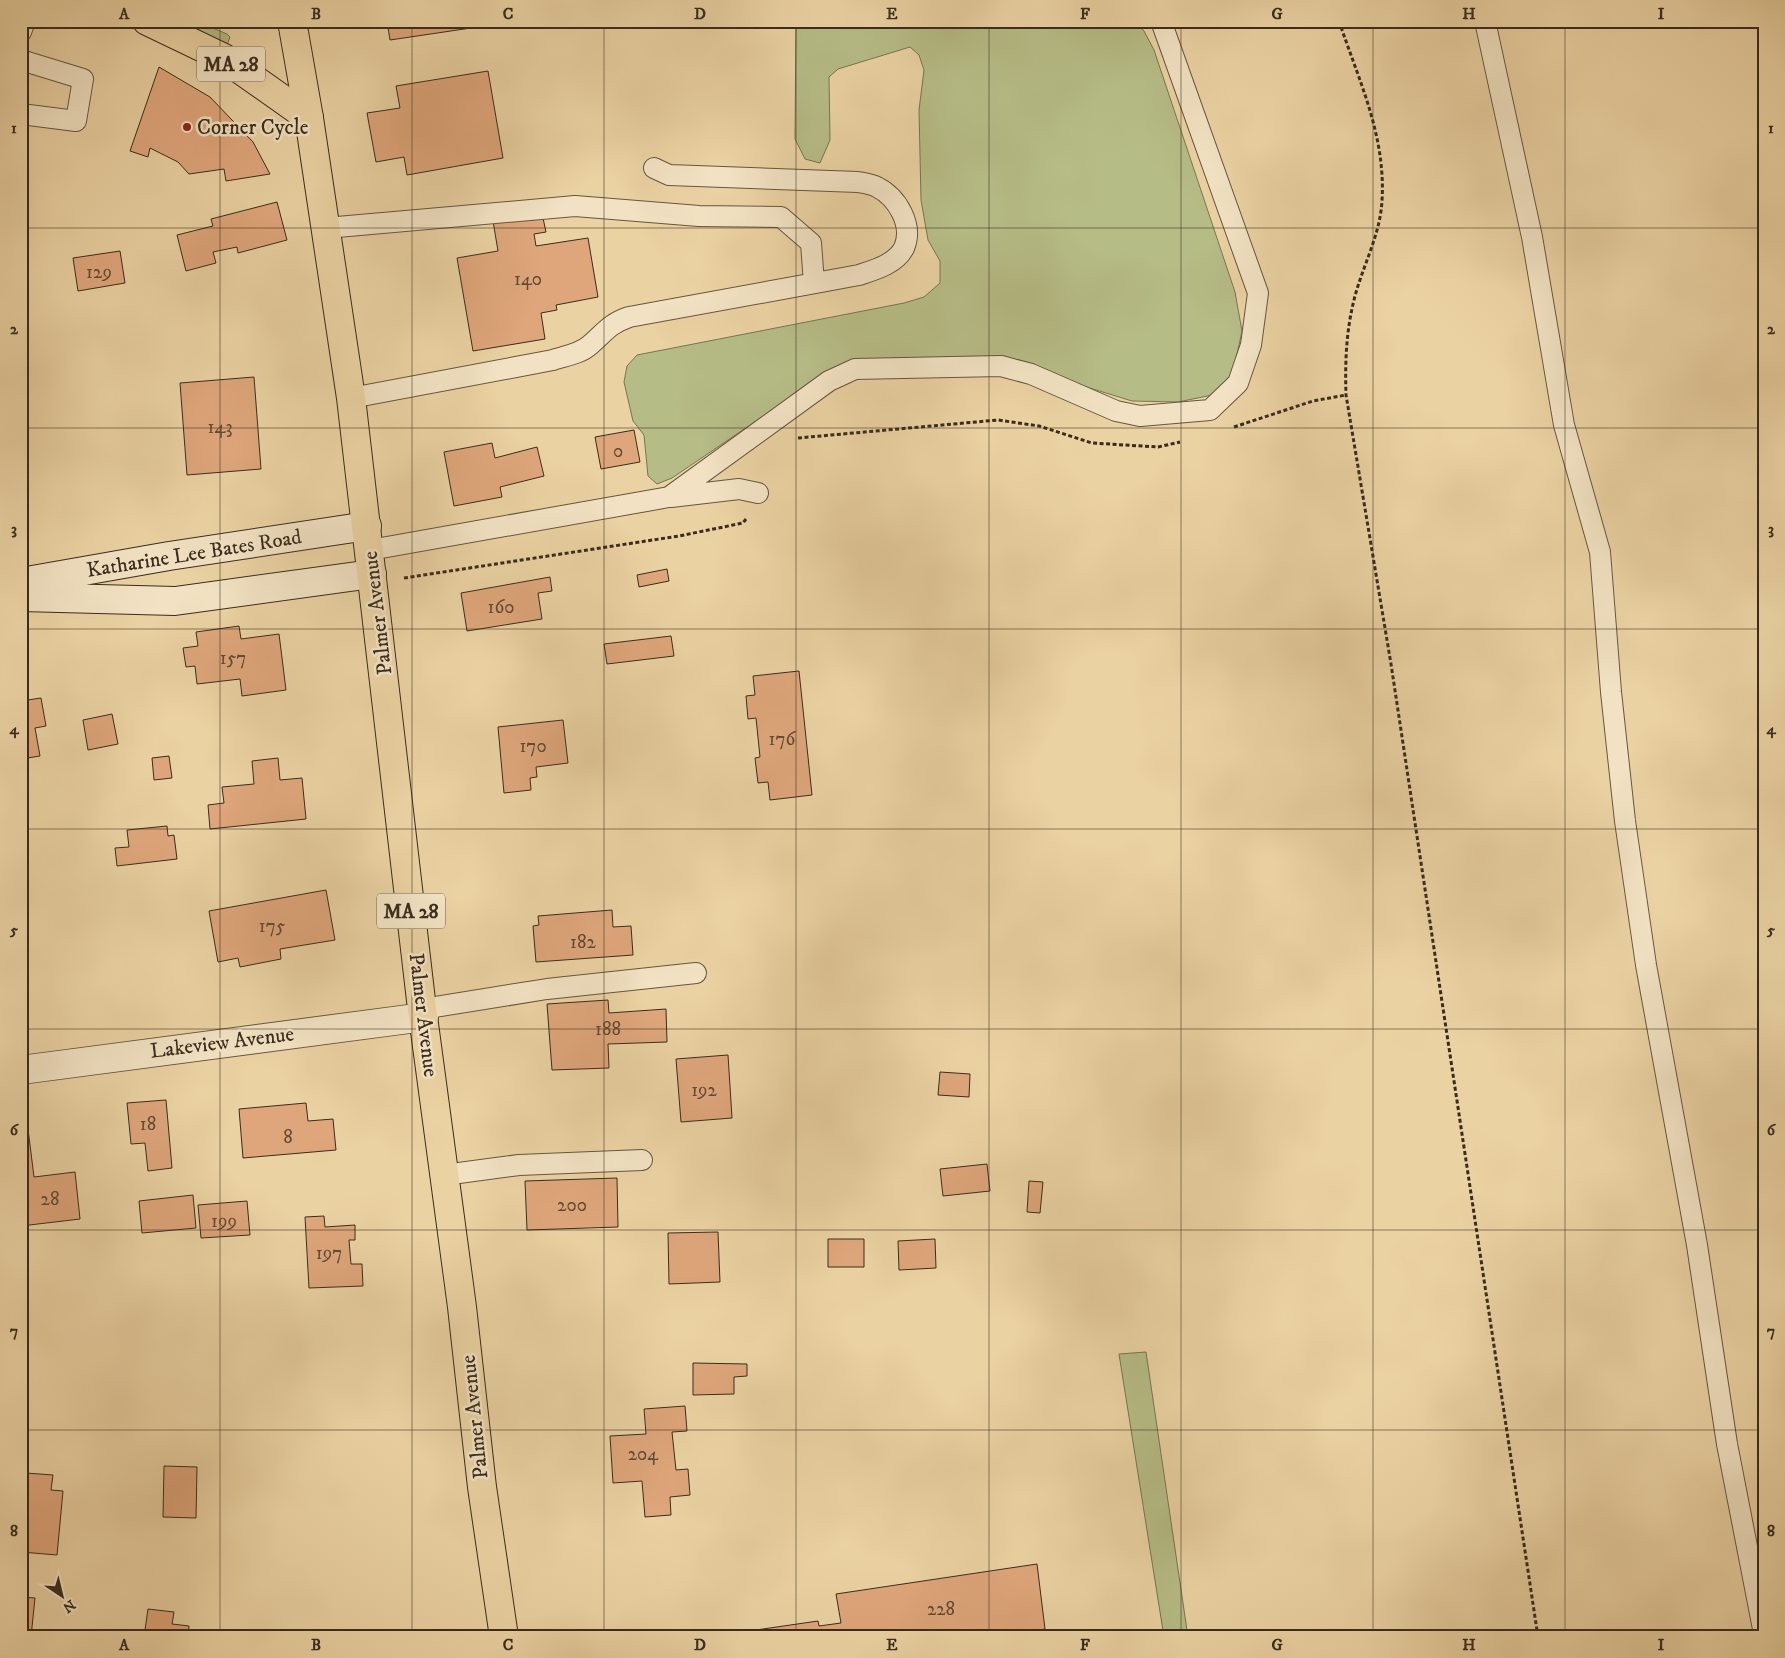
<svg xmlns="http://www.w3.org/2000/svg" width="1785" height="1658" font-family="'IM FELL DW Pica',serif">
<style>
.green{fill:#b6bc86;stroke:#787452}
.building{fill:#dfa67b;stroke:#392c1f}
.lines{fill:none;stroke-linecap:round;stroke-linejoin:round}
.lane-casing{stroke:#665640;stroke-width:22}
.street-casing{stroke:#665640;stroke-width:30}
.secondary-casing{stroke:#392c1f;stroke-width:30}
.primary-casing{stroke:#392c1f;stroke-width:30}
.highway-casing{stroke:#392c1f;stroke-width:30}
.path{stroke:#392c1f;stroke-width:3;stroke-dasharray:4 2.5;stroke-linecap:butt}
.lane{stroke:#f2e2c3;stroke-width:20}
.street{stroke:#f2e2c3;stroke-width:28}
.secondary{stroke:#f2e2c3;stroke-width:28}
.primary{stroke:#ebd2a3;stroke-width:28}
.highway{stroke:#ebd2a3;stroke-width:28}
.grid{fill:none;stroke:#392c1f;stroke-width:1;stroke-opacity:0.55}
.poi-dot{fill:#8f2418;stroke:#f2e2c3;stroke-width:2}
.labels{text-anchor:middle;stroke-width:5;stroke-linejoin:round;paint-order:stroke}
.number-label{font-size:19px;fill:#624a36}
.shield{fill:#f2e2c3;stroke:#706350;stroke-width:1}
.shield-label{font-size:20px;font-weight:bold;fill:#392c1f}
.poi-label{font-size:21px;fill:#392c1f;stroke:#f2e2c3;text-anchor:start}
.street-label{font-size:21px;fill:#392c1f;stroke:#f2e2c3}
.neatline{fill:none;stroke:#392c1f;stroke-width:2}
.grid-label{font-size:16px;text-anchor:middle;font-weight:bold;fill:#392c1f}
</style>
<rect width="100%" height="100%" fill="#ebd2a3"/>
<filter id="stains"><feTurbulence type="fractalNoise" baseFrequency=".004" numOctaves="4"/><feColorMatrix values="0 0 0 0 .2 0 0 0 0 .09 0 0 0 0 .02 0 0 0 .5 -.17"/></filter>
<radialGradient id="worn" r=".72"><stop offset=".6" stop-color="#630" stop-opacity="0"/><stop offset="1" stop-color="#630" stop-opacity=".3"/></radialGradient>
<path class="green" d="M167,21H196L227,34L230,37L227,45Z
M796,21H1135L1144,31L1154,50L1235,292L1242,331L1233,373L1212,395L1178,402L1132,401L1070,382L1017,361L815,381L672,478L657,484L648,476L644,435L633,421L624,382L627,366L637,355L904,303L924,297L940,283V261L928,240L921,200L919,110L924,70L919,55L910,47L838,69L829,77L830,140L820,163L805,159L795,139Z
M1146,1352L1188,1637H1164L1119,1354Z"/>
<path class="building" d="M387,21H470L471,28L390,40Z
M159,67L210,97L253,142L270,174L226,181L224,169L189,174L178,162L150,148L148,157L130,151Z
M488,71L503,158L407,175L404,157L376,162L367,113L400,108L396,86Z
M277,202L287,240L238,253L237,247L213,252L216,263L186,271L177,235L213,226L211,219Z
M532,215V220L543,218L546,232L534,234L536,246L588,238L598,297L556,305L557,310L541,313L545,339L473,351L457,258L498,251L493,221Z
M120,251L125,283L78,291L73,258Z
M254,377L261,469L187,475L180,383Z
M634,430L640,462L601,469L595,437Z
M492,443L495,458L537,447L544,476L500,487L502,497L454,506L444,452Z
M667,569L669,581L639,587L637,575Z
M550,577L552,591L538,593L542,619L467,631L461,593Z
M239,626L241,639L279,634L286,690L242,696L240,679L197,684L195,666L186,667L183,648L198,646L196,632Z
M671,636L674,656L607,664L604,644Z
M799,671L812,795L770,800L768,782L758,783L755,758L760,757L756,718L748,719L746,696L755,695L753,676Z
M41,698L46,726L35,728L40,756L21,759V701Z
M112,714L118,744L88,750L83,720Z
M563,720L568,763L536,767L537,777L530,778L531,790L504,793L498,727Z
M169,756L172,778L154,780L152,758Z
M278,758L280,780L302,778L306,819L210,829L208,805L224,803L222,787L254,784L252,761Z
M167,826L168,836L174,835L177,859L117,866L115,848L129,847L127,830Z
M326,890L335,940L280,949L281,959L240,967L238,958L218,962L209,911Z
M612,910L613,927L631,926L633,955L536,962L533,926L539,925L538,916Z
M608,1000L609,1013L666,1009L667,1042L608,1044L609,1068L552,1070L547,1004Z
M728,1055L732,1118L681,1122L676,1059Z
M940,1072L970,1074L969,1097L938,1095Z
M166,1100L172,1168L148,1171L145,1143L131,1144L127,1103Z
M306,1103L308,1121L333,1119L336,1150L243,1158L239,1109Z
M28,1129L34,1177L75,1172L80,1219L21,1226V1130Z
M987,1164L990,1191L943,1196L940,1169Z
M617,1178L618,1227L527,1230L525,1181Z
M1029,1181L1043,1182L1040,1213L1027,1212Z
M193,1195L196,1228L142,1233L139,1201Z
M247,1201L250,1235L201,1238L198,1205Z
M324,1216L325,1227L355,1225V1240H349L351,1264H362L363,1286L309,1288L305,1217Z
M718,1232L720,1282L669,1284L668,1233Z
M828,1239H864V1267H828Z
M935,1239L936,1268L899,1270L898,1241Z
M693,1363L747,1364V1376L734,1377V1394L693,1395Z
M685,1406L687,1431L672,1432L676,1470L688,1469L690,1495L670,1497L671,1515L645,1517L642,1481L613,1483L610,1436L646,1434L644,1409Z
M164,1466L197,1467L196,1518L163,1517Z
M26,1473L53,1475L51,1490L63,1491L57,1555L21,1552V1520Z
M1037,1564L1045,1629L1027,1632L1028,1637H757L756,1630L818,1621L819,1626L841,1623L836,1594Z
M21,1597L35,1598L31,1637H21Z
M148,1609L174,1612L172,1624L189,1626L188,1637H144Z"/>
<g class="lines">
<defs>
<path id="lane" d="M1485,21L1532,237L1564,425L1600,552L1611,692L1625,821L1646,965L1697,1245L1727,1444L1764,1634
M21,32L25,21
M21,60L83,79L76,121L21,114
M326,228L575,206L699,216L781,217L811,243L814,283
M351,398L553,360C565,356 580,354 590,345C605,332 609,324 629,317L859,275C874,270 896,264 904,248C914,225 897,197 877,187C872,184 864,183 858,182L669,175L654,168
M671,497L739,489L758,493
M370,550L669,497L829,381L855,369L1001,366L1031,374L1116,411L1140,416L1210,410L1238,383L1251,345L1258,293L1161,21
M422,1009L547,989L696,973
M444,1175L519,1165L642,1160"/>
<path id="street" d="M21,1070L424,1017"/>
<path id="secondary" d="M21,582L169,556L367,526
M21,597L175,601L372,574"/>
<path id="primary" d="M147,21L224,58L309,118"/>
<path id="highway" d="M292,21L309,118L351,398L422,1009L462,1307L482,1487L504,1637"/>
</defs>
<use href="#lane" class="lane-casing"/>
<use href="#street" class="street-casing"/>
<use href="#secondary" class="secondary-casing"/>
<use href="#primary" class="primary-casing"/>
<use href="#highway" class="highway-casing"/>
<path class="path" d="M1339,21C1359,81 1386,136 1382,201C1380,236 1362,267 1354,300C1346,332 1345,363 1346,395L1391,664L1538,1637
M1234,427L1313,401L1346,395
M798,438L998,420L1039,426L1092,443L1158,447L1180,442
M404,578L679,536L743,523L746,519"/>
<use href="#lane" class="lane"/>
<use href="#street" class="street"/>
<use href="#secondary" class="secondary"/>
<use href="#primary" class="primary"/>
<use href="#highway" class="highway"/>
</g>
<path class="grid" d="M220,21V1637M412,21V1637M604,21V1637M796,21V1637M989,21V1637M1181,21V1637M1373,21V1637M1565,21V1637M21,228H1764M21,428H1764M21,629H1764M21,829H1764M21,1029H1764M21,1230H1764M21,1430H1764"/>
<circle class="poi-dot" cx="187" cy="127" r="5"/>
<g class="labels">
<g class="number-label">
<text x="99" y="278">129</text>
<text x="528" y="285">140</text>
<text x="220" y="433">143</text>
<text x="618" y="457">0</text>
<text x="501" y="613">160</text>
<text x="233" y="664">157</text>
<text x="782" y="745">176</text>
<text x="533" y="752">170</text>
<text x="272" y="932">175</text>
<text x="583" y="948">182</text>
<text x="608" y="1035">188</text>
<text x="704" y="1096">192</text>
<text x="148" y="1130">18</text>
<text x="288" y="1143">8</text>
<text x="50" y="1205">28</text>
<text x="572" y="1211">200</text>
<text x="224" y="1227">199</text>
<text x="329" y="1259">197</text>
<text x="643" y="1460">204</text>
<text x="941" y="1615">228</text>
</g>
<g class="shield">
<rect x="197" y="46.5" width="68" height="35" rx="4"/>
<rect x="377" y="893.5" width="68" height="35" rx="4"/>
</g>
<g class="shield-label">
<text x="231" y="71">MA 28</text>
<text x="411" y="918">MA 28</text>
</g>
<g class="poi-label">
<text x="197" y="134">Corner Cycle</text>
</g>
<g class="street-label">
<text transform="translate(194 553) rotate(-9)" y="7">Katharine Lee Bates Road</text>
<text transform="translate(377 613) rotate(-97)" y="7">Palmer Avenue</text>
<text transform="translate(424 1015) rotate(83)" y="7">Palmer Avenue</text>
<text transform="translate(222 1042) rotate(-7)" y="7">Lakeview Avenue</text>
<text transform="translate(474 1417) rotate(-96)" y="7">Palmer Avenue</text>
</g>
</g>
<rect width="1785" height="1658" fill="none" stroke="#ebd2a3" stroke-width="55"/>
<g transform="translate(62 1596) rotate(145)" stroke="#f2e2c3" stroke-width="4" paint-order="stroke">
<path d="M0-4L9 19L0 12L-9 19Z" fill="#392c1f"/>
<text y="-8" font-size="14" font-weight="bold" text-anchor="middle" fill="#392c1f">N</text>
</g>
<rect x="28" y="28" width="1730" height="1602" class="neatline"/>
<g class="grid-label">
<text x="124" y="19">A</text>
<text x="316" y="19">B</text>
<text x="508" y="19">C</text>
<text x="700" y="19">D</text>
<text x="892" y="19">E</text>
<text x="1085" y="19">F</text>
<text x="1277" y="19">G</text>
<text x="1469" y="19">H</text>
<text x="1661" y="19">I</text>
<text x="14" y="133">1</text>
<text x="1771" y="133">1</text>
<text x="14" y="334">2</text>
<text x="1771" y="334">2</text>
<text x="14" y="534">3</text>
<text x="1771" y="534">3</text>
<text x="14" y="734">4</text>
<text x="1771" y="734">4</text>
<text x="14" y="935">5</text>
<text x="1771" y="935">5</text>
<text x="14" y="1135">6</text>
<text x="1771" y="1135">6</text>
<text x="14" y="1336">7</text>
<text x="1771" y="1336">7</text>
<text x="14" y="1536">8</text>
<text x="1771" y="1536">8</text>
<text x="124" y="1650">A</text>
<text x="316" y="1650">B</text>
<text x="508" y="1650">C</text>
<text x="700" y="1650">D</text>
<text x="892" y="1650">E</text>
<text x="1085" y="1650">F</text>
<text x="1277" y="1650">G</text>
<text x="1469" y="1650">H</text>
<text x="1661" y="1650">I</text>
</g>
<rect width="100%" height="100%" filter="url(#stains)"/>
<rect width="100%" height="100%" fill="url(#worn)"/>
</svg>
